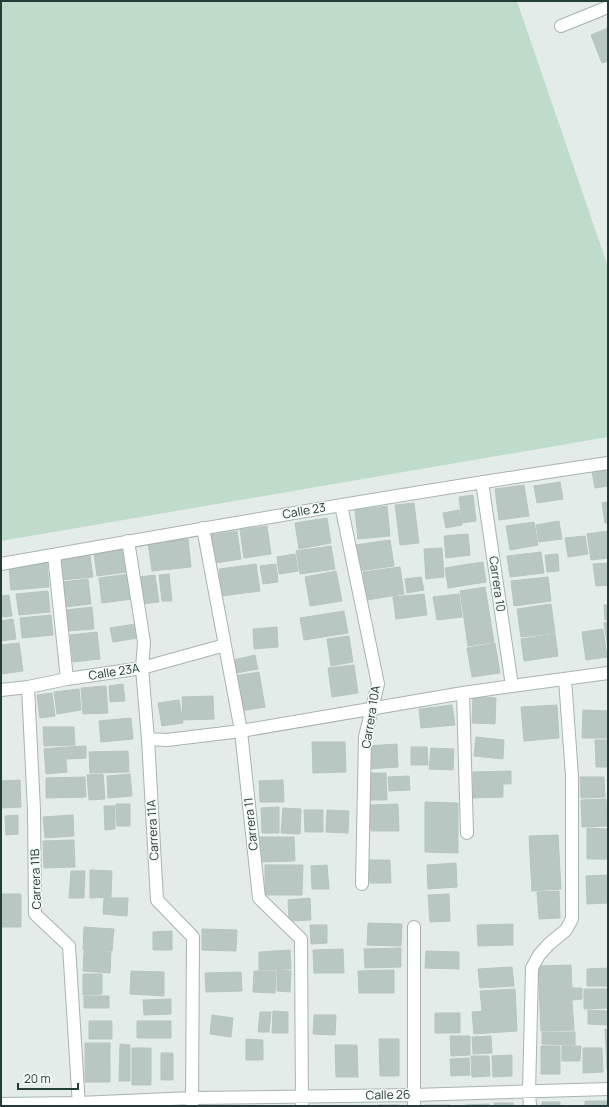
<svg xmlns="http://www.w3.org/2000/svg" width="609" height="1107" font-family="Manrope,sans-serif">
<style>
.green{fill:#bfdcca}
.building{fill:#b9c7c3;stroke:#b7c5c1}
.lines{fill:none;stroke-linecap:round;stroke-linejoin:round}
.minor-casing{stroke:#a7b4b1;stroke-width:14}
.minor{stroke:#fff;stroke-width:12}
.labels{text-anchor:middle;stroke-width:3;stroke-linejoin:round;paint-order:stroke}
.street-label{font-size:12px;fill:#253d39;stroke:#f4f9f7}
</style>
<rect width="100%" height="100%" fill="#e4ecea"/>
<path class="green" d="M1,1H517L608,267V437L1,541Z"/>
<path class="building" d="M608,28V61L602,63L591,35Z
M608,470V486L595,488L592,472Z
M560,482L563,499L537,503L534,486Z
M524,485L529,516L499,520L495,489Z
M473,495L476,521L462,523L459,497Z
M608,502V523H605L602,503Z
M414,503L419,543L400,545L395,505Z
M387,506L390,536L358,539L355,510Z
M459,510L462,525L446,528L443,513Z
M327,518L331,543L299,549L295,523Z
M559,521L562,539L539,542L536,525Z
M534,522L538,545L510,550L506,526Z
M267,526L271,554L244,558L240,530Z
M237,531L241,559L215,563L211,535Z
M608,531V558L591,560L587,534Z
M468,534L470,555L446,558L444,536Z
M585,536L588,554L568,557L565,538Z
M188,539L191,567L152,571L148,543Z
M390,540L394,566L359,571L355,545Z
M331,546L335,569L300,574L296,551Z
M442,548L444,577L426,579L424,549Z
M124,549L127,572L97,576L94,553Z
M541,552L544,573L510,577L507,556Z
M295,554L298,571L279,574L277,557Z
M558,554L559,571L547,572L545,555Z
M90,556L93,577L61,580L59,559Z
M47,562L49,587L11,590L9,566Z
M483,562L486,582L467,585L463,565Z
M608,563V585L596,586L593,564Z
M256,564L260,591L222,596L219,569Z
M276,564L278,582L263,584L260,566Z
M463,565L467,585L448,588L445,568Z
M400,567L404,594L367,600L363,572Z
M336,571L342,601L310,606L305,577Z
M129,574L132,599L102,603L99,578Z
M169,574L172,601H162L159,575Z
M155,575L159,602L142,604L139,577Z
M421,577L424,590L407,593L405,579Z
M548,577L551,601L514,606L511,581Z
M88,579L91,604L65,607L62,582Z
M485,587L494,642L468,646L460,591Z
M48,591L50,612L19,615L16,594Z
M424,594L427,615L396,619L393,597Z
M459,594L462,617L437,620L433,597Z
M9,595L12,616L1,617V596Z
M551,604L555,633L521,637L517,609Z
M604,605H608V620H605Z
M92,607L94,629L68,631L66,610Z
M344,611L348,633L304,640L300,618Z
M51,615L53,635L22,638L20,618Z
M13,619L16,639L1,641V621Z
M608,622V649L604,623Z
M135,624L138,638L113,642L110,628Z
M277,627L278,647L254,649L253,629Z
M603,629L607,657L586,660L582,632Z
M97,632L100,659L73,662L70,635Z
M555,634L558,656L524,661L521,639Z
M349,636L353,662L331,666L327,639Z
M19,643L23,671L1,674V645Z
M495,643L500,673L472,677L467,648Z
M255,655L258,669L236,673L234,660Z
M354,665L358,693L332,697L328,668Z
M259,672L265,707L240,711L234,676Z
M123,684L125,701L110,702L109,686Z
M106,686L108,713L83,714L81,688Z
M79,689L81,710L57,714L54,692Z
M52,693L55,716L40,718L37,695Z
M213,696L214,719L183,720L182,697Z
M473,696L496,698L495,724L472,723Z
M179,700L183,723L162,726L158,703Z
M452,705L455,725L421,728L419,709Z
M557,705L559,738L524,741L521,707Z
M583,710L608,711V738H582Z
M131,718L133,739L101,742L99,721Z
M43,727H74L75,745L44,746Z
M476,737L504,740L503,759L474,756Z
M595,740H608V767H596Z
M312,742H345L346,772L313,773Z
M397,744L398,767L369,769L367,746Z
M86,746V758L67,759L66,747Z
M65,747L67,772L46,774L44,749Z
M411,747H427L428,765H411Z
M431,748L454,749L453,770L429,769Z
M128,751L129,772L90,773L89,752Z
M511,771V784H503V797L473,798V772Z
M369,773H386L387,800H370Z
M103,774L105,799L89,800L87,775Z
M130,774L132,796L108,798L107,776Z
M409,776L410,790L389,791L388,777Z
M85,777L86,797L46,798V778Z
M580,777H604L605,797L581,798Z
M20,780L21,807L1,808V781Z
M283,780L284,802H260L259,781Z
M606,799L607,826L582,827L581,800Z
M425,802L458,803V853L425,852Z
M116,804H130V826H117Z
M398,804L399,831H371L370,805Z
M104,806H115V829L105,830Z
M279,807V833H262L261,808Z
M283,808L301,809L300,834L281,833Z
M304,810H323V832H305Z
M327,810L349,811L348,833L326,832Z
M18,815V834L6,835L5,816Z
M73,815L74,836L45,838L43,817Z
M587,828L608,829V859H587Z
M558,835L561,889L532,891L529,836Z
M259,837H294L295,861L259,862Z
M74,840L75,867L44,868L43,841Z
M369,860H390L391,883H370Z
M456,863L457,887L428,889L427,865Z
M265,865H303L302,895H265Z
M327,865L329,889H312L311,866Z
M90,870L112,871L111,897L90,898Z
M71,871H85L84,898H69Z
M608,875V903L587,904L586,876Z
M559,891L560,918L539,919L537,892Z
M1,894H21V927H1Z
M449,894L450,921L430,922L428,895Z
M104,898H128L127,916L103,914Z
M310,898L311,920L289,921L288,900Z
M368,923L402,924L401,946L367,945Z
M513,924V945L478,946L477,925Z
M310,925H327V943L311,944Z
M84,927L114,929L112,951L83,950Z
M202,929L237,930L236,951L202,950Z
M172,931V950H153V932Z
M401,948V967L365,968L364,949Z
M343,949L344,973H314L313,950Z
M290,950L291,969L259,970V952Z
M84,951L111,952L110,973L83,971Z
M426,951L459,952V969L425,968Z
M571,965L572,988H582V999L572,1000L574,1030L541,1031L538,966Z
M512,967L514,986L480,988L478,969Z
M608,968V986H587V969Z
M277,970L291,971L290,992L277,991Z
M394,970V993H359L358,971Z
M131,971L164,972V996L130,994Z
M254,971H276L275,993L253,992Z
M241,972L242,991L206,992L205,973Z
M83,974H102V994L83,995Z
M515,989L516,1009L482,1011L480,991Z
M584,989H608V1008L584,1009Z
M84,996H109V1008H84Z
M171,999V1014L144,1015L143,1000Z
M516,1009L517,1031L474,1034L472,1012Z
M588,1010L608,1011V1025L588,1024Z
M273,1011L288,1012V1033H272Z
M260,1012H271L269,1032H258Z
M435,1013H460V1033H435Z
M212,1015L233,1018L231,1037L210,1034Z
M314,1015H336L335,1035L313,1034Z
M89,1021H112V1039H89Z
M137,1021H171V1038H137Z
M605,1029H608V1070H607Z
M542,1032H575V1045L542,1044Z
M450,1036H470V1055L451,1056Z
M491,1036L492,1053L473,1054L472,1037Z
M246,1039L263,1040V1060H246Z
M379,1039H399V1076H380Z
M85,1043H110V1054H85Z
M120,1044L130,1045V1081H119Z
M335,1045H357L358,1077H336Z
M541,1046H560V1074H541Z
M562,1046H581L580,1061H562Z
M132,1048H151V1085H132Z
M583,1048H602L603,1072L583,1073Z
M161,1053H173V1080H161Z
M85,1054H110V1062H85Z
M512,1055V1076L493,1077L492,1056Z
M471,1056H489L490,1076L472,1077Z
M469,1058L470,1075L451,1076L450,1059Z
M85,1062H110V1082H85Z
M585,1101H604V1106H585Z
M604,1101H608V1106H604Z
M542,1102H560V1106H542Z
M494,1103H513V1106H494Z
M489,1104V1106H465V1105Z
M378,1105H399V1106H378Z
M424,1105H450V1106H424Z"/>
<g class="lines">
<defs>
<path id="minor" d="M561,26L608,7
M482,482L512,686
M341,505L378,684L365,737L362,884
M203,528L241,731L259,898L301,939L302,1106
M128,541L144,642L142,668L148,739L157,900L193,937L192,1105
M54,555L67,679
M1,564C203,528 405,493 608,463
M28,687L34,810L35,914L69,946L79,1106
M1,690L28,687L67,679L142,668L225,645
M463,693L467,833
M148,739L167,740L241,731L463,693L512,686L608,673
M414,927V1106
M1,1104L79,1103L192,1098L414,1095L608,1089
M530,1106L529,1092L532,968L539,955L549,944L566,930L572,919V776L565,679"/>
</defs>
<use href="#minor" class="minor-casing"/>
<use href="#minor" class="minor"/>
</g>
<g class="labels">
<g class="street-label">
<text transform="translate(304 511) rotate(-10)" y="4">Calle 23</text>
<text transform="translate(497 584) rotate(82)" y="4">Carrera 10</text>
<text transform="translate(114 672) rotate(-9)" y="4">Calle 23A</text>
<text transform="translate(371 717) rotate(-81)" y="4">Carrera 10A</text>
<text transform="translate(251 824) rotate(-96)" y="4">Carrera 11</text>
<text transform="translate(153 830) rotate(-93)" y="4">Carrera 11A</text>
<text transform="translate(36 879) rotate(-92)" y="4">Carrera 11B</text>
<text transform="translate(388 1095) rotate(-1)" y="4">Calle 26</text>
</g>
</g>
<rect width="609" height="1107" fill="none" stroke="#253d39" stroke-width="4"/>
<path d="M18 1083v6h60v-6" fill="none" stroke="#253d39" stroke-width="2"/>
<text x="24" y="1083" font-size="12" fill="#253d39" stroke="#f4f9f7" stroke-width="3" paint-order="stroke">20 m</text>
</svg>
